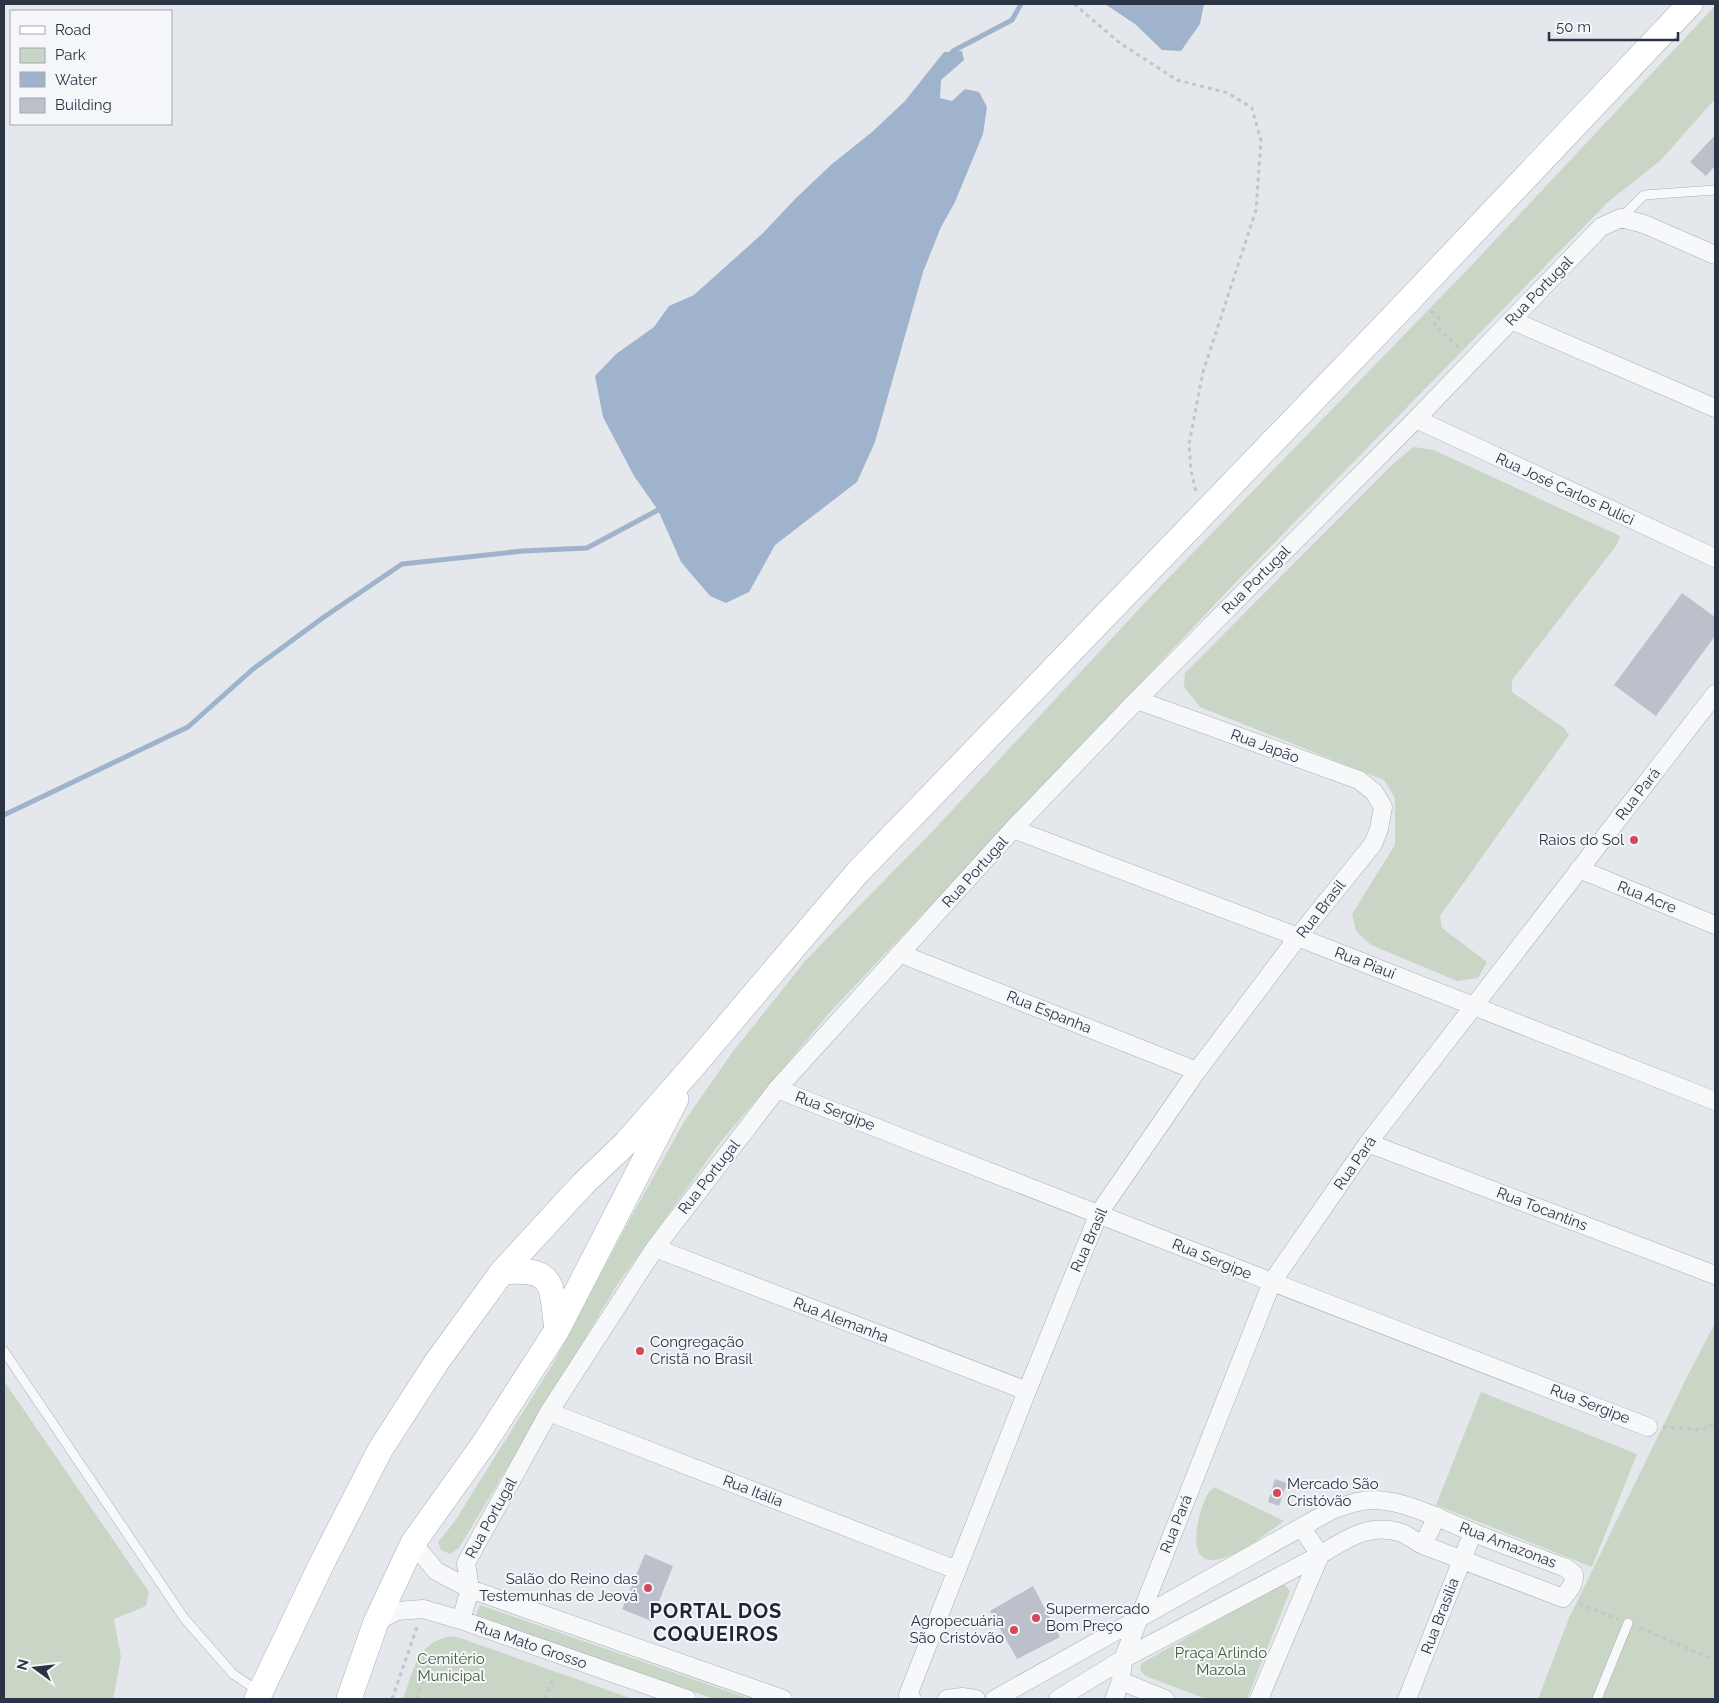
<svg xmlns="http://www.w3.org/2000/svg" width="1719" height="1703" font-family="Raleway,sans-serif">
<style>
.green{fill:#c9d6c5}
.water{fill:#9fb4cc}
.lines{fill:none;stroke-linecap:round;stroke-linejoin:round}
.stream{stroke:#9fb4cc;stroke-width:5}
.building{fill:#bbc0ca}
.service-casing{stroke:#a9aeb7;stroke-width:10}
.minor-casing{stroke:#a9aeb7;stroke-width:19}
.secondary-casing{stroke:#a9aeb7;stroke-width:26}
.path{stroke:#c2c5cb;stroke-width:3;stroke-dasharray:4 4;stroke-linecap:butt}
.service{stroke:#f7f8fa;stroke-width:9}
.minor{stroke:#f7f8fa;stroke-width:18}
.secondary{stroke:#fff;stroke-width:25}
.poi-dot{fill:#d1495b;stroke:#f4f6f9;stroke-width:2}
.labels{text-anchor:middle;stroke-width:4;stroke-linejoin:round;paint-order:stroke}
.street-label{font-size:15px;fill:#2b3445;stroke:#f4f6f9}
.poi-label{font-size:15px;fill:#2b3445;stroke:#f4f6f9;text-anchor:end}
.park-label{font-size:15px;fill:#3f6138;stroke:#f4f6f9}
.district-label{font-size:20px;font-weight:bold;letter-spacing:1px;fill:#1d2536;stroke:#f4f6f9}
</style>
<rect width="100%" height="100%" fill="#e4e7ec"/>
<path class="green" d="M1715,6V99L1661,160L1608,202L1236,582L831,1011L719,1144L617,1285L459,1548L450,1554L441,1550L438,1542L455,1521L554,1362L631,1217L684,1122L731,1054L806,960L930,834L1153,594L1469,268Z
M1414,447L1434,450L1620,536L1616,546L1512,680V692L1564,728L1569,735L1440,916L1442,928L1487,962L1478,978L1457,981L1371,945L1356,931L1352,914L1395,845V798L1384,780L1200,707L1184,687L1185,673L1395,462Z
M1715,1323V1699H1538L1569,1618L1687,1377Z
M4,1381L149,1592L146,1606L114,1619L121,1657L113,1699H4Z
M1481,1392L1637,1454L1592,1567L1436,1505Z
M1214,1487L1284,1521C1263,1535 1239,1557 1214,1560C1183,1563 1200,1505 1209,1492C1210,1490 1213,1489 1214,1487Z
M1283,1583L1290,1591L1247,1699H1206L1146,1676L1140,1670L1142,1663Z
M480,1605L750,1699H714L476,1615Z
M451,1636L460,1638L633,1699H403C414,1670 416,1643 451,1636Z"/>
<path class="water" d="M1105,4H1204L1200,24L1181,51L1162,50L1135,24Z
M962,51L964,60L941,80L940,98L952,101L965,89L979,92L987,107L983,134L955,202L941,227L923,272L875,442L857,482L775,545L749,592L726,603L710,596L681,562L658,510L634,476L603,417L595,376L616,354L654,327L669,306L694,295L763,233L796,198L832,164L872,132L905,101L944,52Z"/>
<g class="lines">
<path class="stream" d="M950,57L953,51L1012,20L1021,4
M4,815L188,727L253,669L324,617L402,564L523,551L587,548L658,510L660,503"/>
</g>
<path class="building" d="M1715,135V166L1706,176L1690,162Z
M1682,593L1715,617V636L1656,716L1614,685Z
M1275,1479L1287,1483L1279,1506L1268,1502Z
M645,1554L673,1566L651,1621L622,1609Z
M1033,1586L1060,1637L1017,1659L990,1611Z"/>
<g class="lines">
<defs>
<path id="service" d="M1621,218L1644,195L1715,190
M4,1351L184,1618L233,1674L260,1692
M1597,1699L1628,1623"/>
<path id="minor" d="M1511,320L1715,408
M1416,419L1715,558
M1013,829L1298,937L1715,1101
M1579,869L1715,925
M901,954L1197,1071
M777,1089L1272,1282L1648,1427
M1368,1143L1715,1275
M655,1248L1027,1391
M549,1412L957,1570
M413,1543L436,1571L470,1589L783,1699
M1423,1545L1437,1516
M461,1620L470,1589L466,1563L549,1412L655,1248L777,1089L1013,829L1137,700L1416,419L1601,227L1621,218L1644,224L1715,255
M376,1622L397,1611L423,1609L461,1620L687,1699
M1121,1681L1165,1699
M912,1699L908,1695L1027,1391L1099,1213L1197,1071L1298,937L1373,844L1379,829L1383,807L1374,792L1359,780L1137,700
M947,1699L962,1697L976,1699
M995,1699L1332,1510C1347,1505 1362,1499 1377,1500C1409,1502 1443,1520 1472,1532C1503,1545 1535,1556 1566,1568L1574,1574C1575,1584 1569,1590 1563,1598L1423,1545C1416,1542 1409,1536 1402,1533C1370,1522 1346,1539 1320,1555L1123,1659L1058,1699
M1114,1699L1121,1681L1123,1659L1272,1282L1368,1143L1715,694
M1259,1699L1320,1555L1302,1528
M1407,1699L1473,1532"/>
<path id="secondary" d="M502,1272C556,1267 551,1284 557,1330
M257,1699L322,1563L380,1450L436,1363L502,1272L583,1184L626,1143L695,1064L857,873L1396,314L1690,4
M349,1699L376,1622L413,1543L483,1445L557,1330L676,1099"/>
</defs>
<use href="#service" class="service-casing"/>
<use href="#minor" class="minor-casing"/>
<use href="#secondary" class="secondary-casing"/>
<path class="path" d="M1074,4L1120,43L1177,80L1228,93L1252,108L1261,141L1256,210L1203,372L1189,444L1191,471L1196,492
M1431,311L1439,319L1434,325L1461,349
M1663,1427L1702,1430L1715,1423
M1579,1604L1618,1619
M1640,1628L1715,1660
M392,1699L417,1627
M416,1699L432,1656
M545,1699L552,1681"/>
<use href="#service" class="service"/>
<use href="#minor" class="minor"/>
<use href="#secondary" class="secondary"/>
</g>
<g class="poi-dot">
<circle cx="1634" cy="840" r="5"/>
<circle cx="640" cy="1351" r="5"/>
<circle cx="1277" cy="1493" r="5"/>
<circle cx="648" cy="1588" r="5"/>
<circle cx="1036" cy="1618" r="5"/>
<circle cx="1014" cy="1630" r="5"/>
</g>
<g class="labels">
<g class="street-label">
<text transform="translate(1539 291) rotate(-46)" y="5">Rua Portugal</text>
<text transform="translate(1565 489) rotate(25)" y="5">Rua José Carlos Pulici</text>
<text transform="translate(1256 580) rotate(-45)" y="5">Rua Portugal</text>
<text transform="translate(1265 746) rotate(20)" y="5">Rua Japão</text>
<text transform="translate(1638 794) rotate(-52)" y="5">Rua Pará</text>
<text transform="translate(975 872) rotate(-48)" y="5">Rua Portugal</text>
<text transform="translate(1647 897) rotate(22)" y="5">Rua Acre</text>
<text transform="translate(1321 909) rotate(-52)" y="5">Rua Brasil</text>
<text transform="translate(1365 963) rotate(21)" y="5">Rua Piauí</text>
<text transform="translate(1049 1012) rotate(22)" y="5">Rua Espanha</text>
<text transform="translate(835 1111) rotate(21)" y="5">Rua Sergipe</text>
<text transform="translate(1355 1163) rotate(-55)" y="5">Rua Pará</text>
<text transform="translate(709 1177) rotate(-52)" y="5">Rua Portugal</text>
<text transform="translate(1542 1209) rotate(21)" y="5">Rua Tocantins</text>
<text transform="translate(1089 1240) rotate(-66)" y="5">Rua Brasil</text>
<text transform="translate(1212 1259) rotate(22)" y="5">Rua Sergipe</text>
<text transform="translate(841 1320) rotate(21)" y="5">Rua Alemanha</text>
<text transform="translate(1590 1404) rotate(21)" y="5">Rua Sergipe</text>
<text transform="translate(753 1491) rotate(21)" y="5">Rua Itália</text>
<text transform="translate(491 1518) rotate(-61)" y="5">Rua Portugal</text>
<text transform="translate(1176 1524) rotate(-68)" y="5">Rua Pará</text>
<text transform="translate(1508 1545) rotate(21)" y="5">Rua Amazonas</text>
<text transform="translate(1440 1616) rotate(-69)" y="5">Rua Brasília</text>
<text transform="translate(531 1645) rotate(19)" y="5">Rua Mato Grosso</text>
</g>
<g class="poi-label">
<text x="1624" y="845">Raios do Sol</text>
<text x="650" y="1347" text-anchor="start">Congregação<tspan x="650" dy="17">Cristã no Brasil</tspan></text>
<text x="1287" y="1489" text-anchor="start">Mercado São<tspan x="1287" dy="17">Cristóvão</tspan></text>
<text x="638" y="1584">Salão do Reino das<tspan x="638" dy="17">Testemunhas de Jeová</tspan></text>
<text x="1046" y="1614" text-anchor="start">Supermercado<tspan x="1046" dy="17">Bom Preço</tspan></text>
<text x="1004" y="1626">Agropecuária<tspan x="1004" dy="17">São Cristóvão</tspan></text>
</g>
<g class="park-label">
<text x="1221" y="1658">Praça Arlindo<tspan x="1221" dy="17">Mazola</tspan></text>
<text x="451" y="1664">Cemitério<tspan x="451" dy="17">Municipal</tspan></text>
</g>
<g class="district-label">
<text x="716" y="1618">PORTAL DOS<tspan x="716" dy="23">COQUEIROS</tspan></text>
</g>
</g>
<rect width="1719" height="1703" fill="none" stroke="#2b3445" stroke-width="10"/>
<rect x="10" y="10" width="162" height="115" fill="#f4f6f9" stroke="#a4a8b1"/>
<rect x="20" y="26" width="25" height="8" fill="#ffffff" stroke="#a4a8b1"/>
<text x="55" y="35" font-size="15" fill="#2b3445">Road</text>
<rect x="20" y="48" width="25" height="15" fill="#c9d6c5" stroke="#a4a8b1"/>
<text x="55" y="60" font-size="15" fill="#2b3445">Park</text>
<rect x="20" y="72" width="25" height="15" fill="#9fb4cc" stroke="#a4a8b1"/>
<text x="55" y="85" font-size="15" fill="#2b3445">Water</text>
<rect x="20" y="98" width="25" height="15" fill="#bbc0ca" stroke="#a4a8b1"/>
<text x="55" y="110" font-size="15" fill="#2b3445">Building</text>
<g transform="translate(35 1668) rotate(285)" stroke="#f4f6f9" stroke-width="4" paint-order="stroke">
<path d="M0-4L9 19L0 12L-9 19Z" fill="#2b3445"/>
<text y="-8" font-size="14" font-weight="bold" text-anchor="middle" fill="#2b3445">N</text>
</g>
<path d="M1549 32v8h129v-8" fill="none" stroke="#2b3445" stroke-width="2.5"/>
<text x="1556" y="32" font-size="15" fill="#2b3445" stroke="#f4f6f9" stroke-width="4" paint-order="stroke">50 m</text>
</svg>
